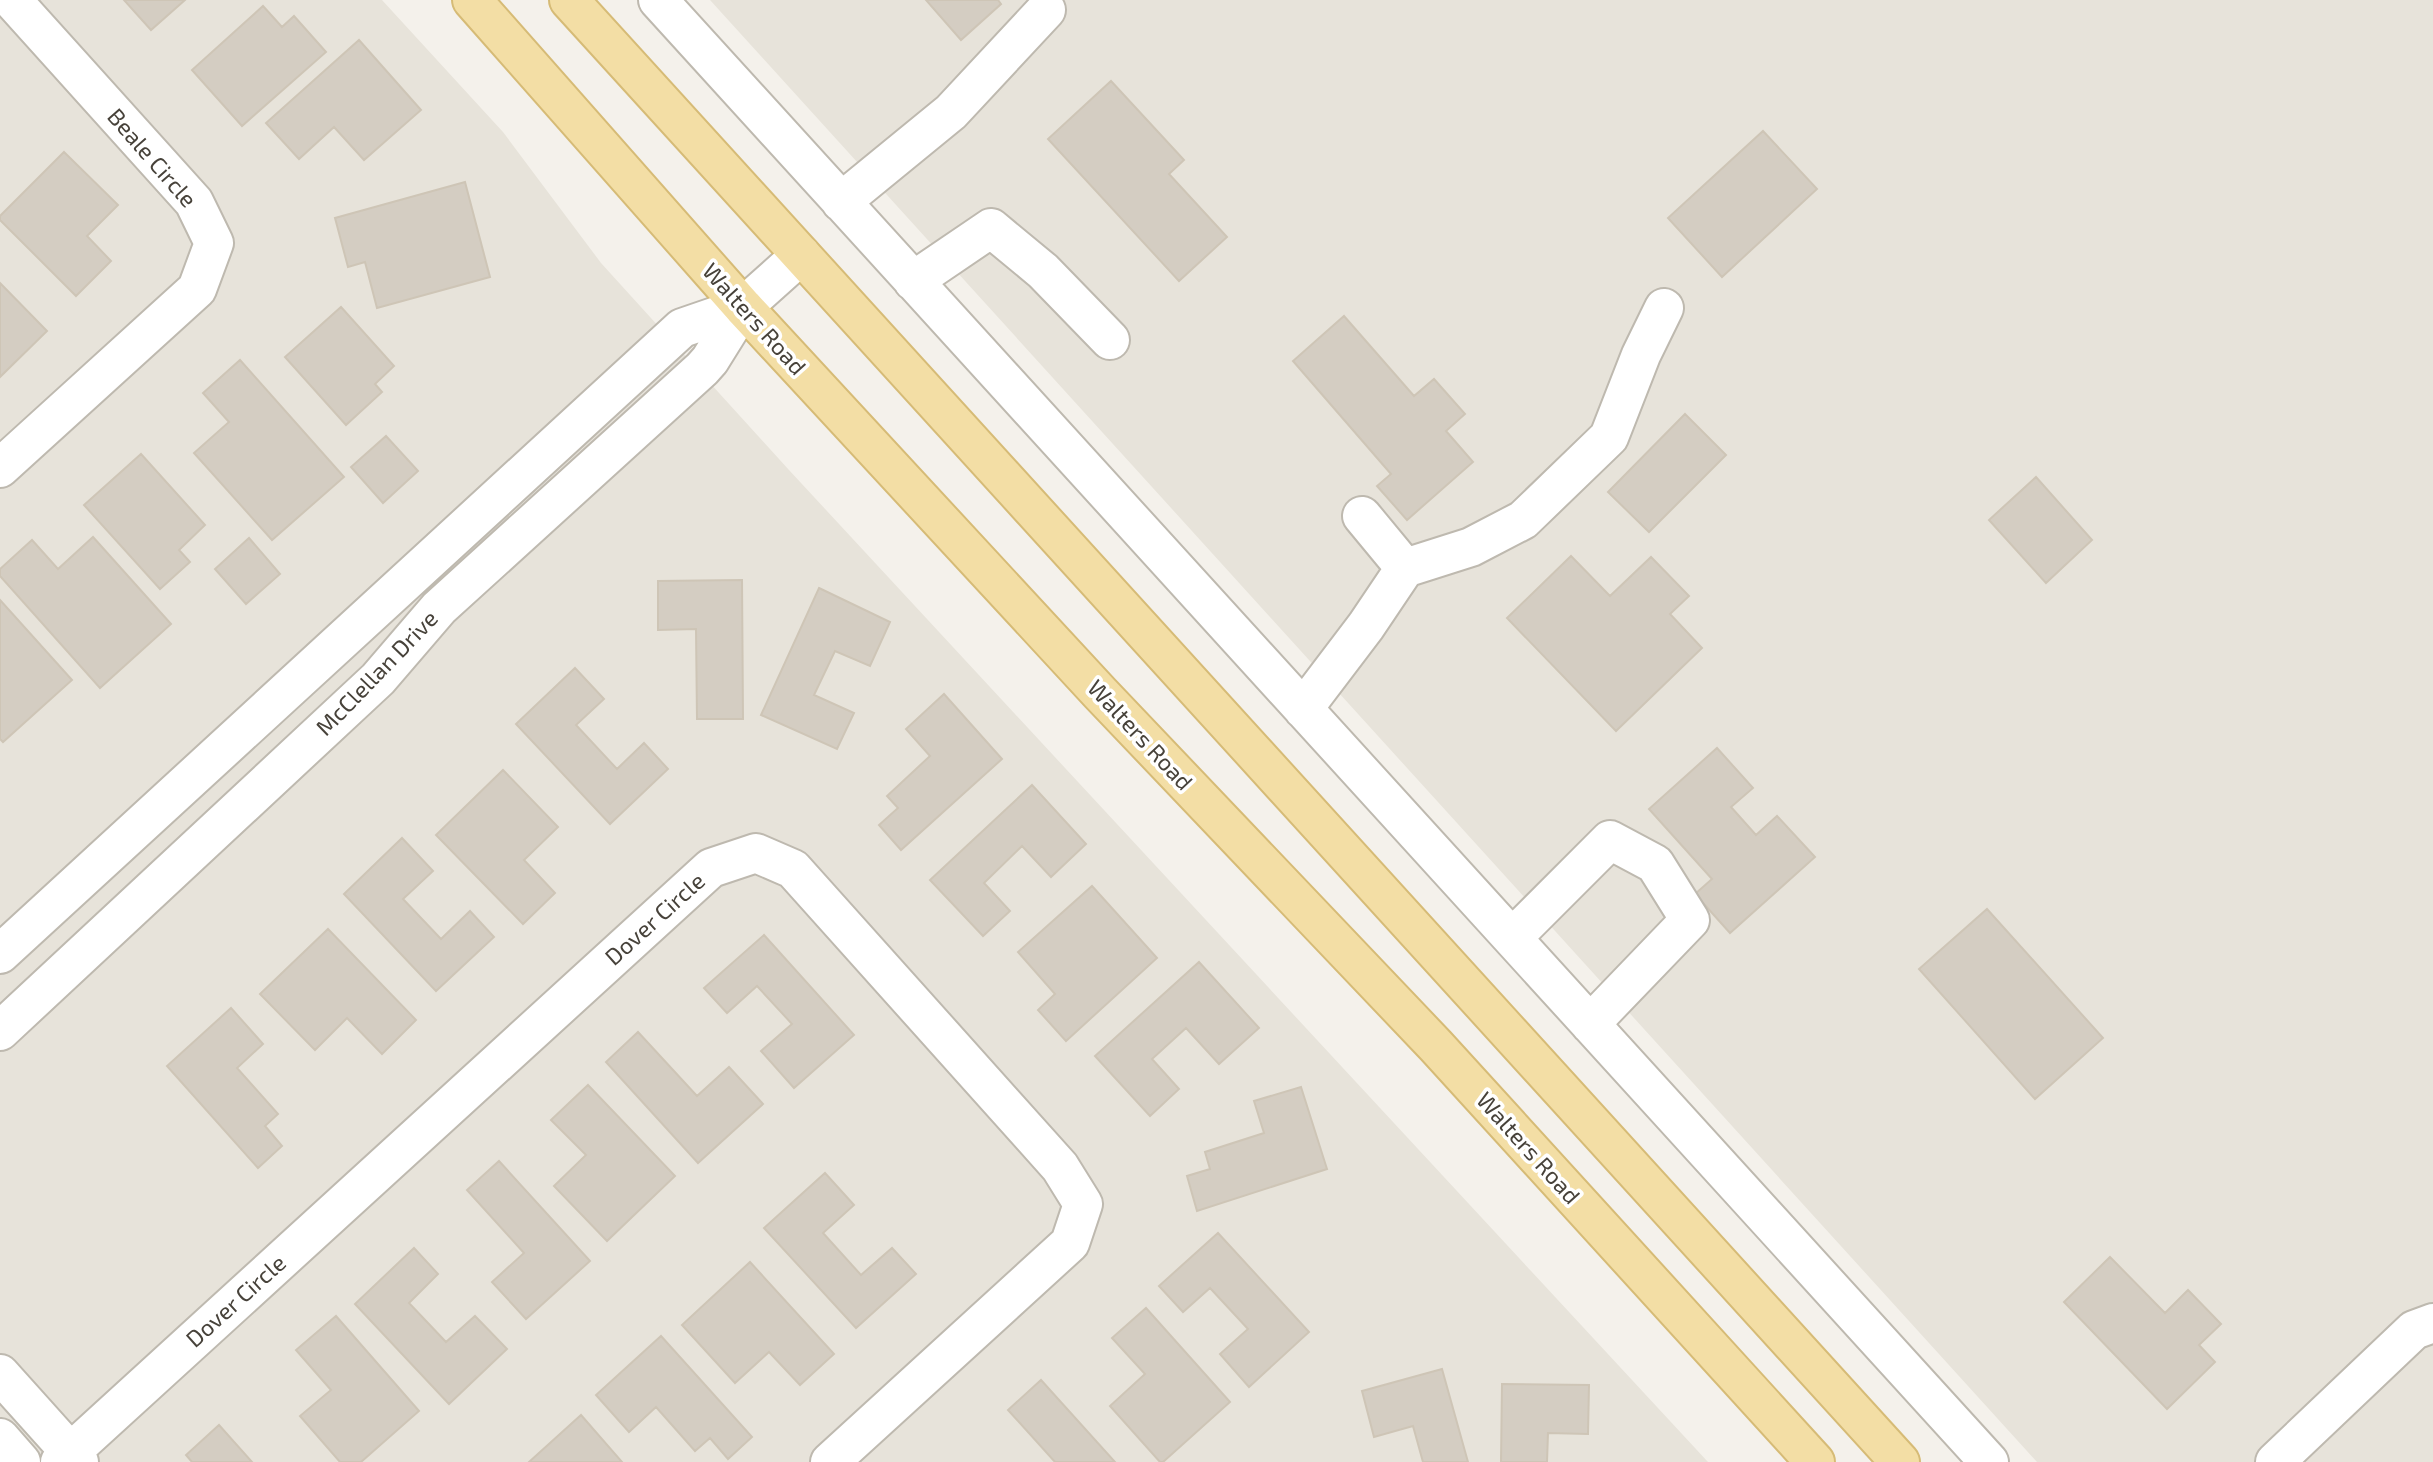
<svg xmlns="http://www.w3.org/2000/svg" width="2433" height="1462" font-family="'Exo 2',sans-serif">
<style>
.residential{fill:#e7e3da}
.building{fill:#d4cdc2;stroke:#cec5b6;stroke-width:2}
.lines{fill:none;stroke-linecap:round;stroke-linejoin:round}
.minor-casing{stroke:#beb9af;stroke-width:42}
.major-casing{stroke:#d6bb76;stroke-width:42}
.minor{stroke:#fff;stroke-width:38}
.major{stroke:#f3dea5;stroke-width:38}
.labels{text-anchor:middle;stroke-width:7;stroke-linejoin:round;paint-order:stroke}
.street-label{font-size:23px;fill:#47423a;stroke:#fff}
</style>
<rect width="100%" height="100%" fill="#f4f1eb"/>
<path class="residential" d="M0,0H382L503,132L601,263L789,470L1708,1462H0Z
M710,0H2433V1462H2037Z"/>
<path class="building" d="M124,0H185L151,30Z
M926,0H998L1001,4L961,40Z
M263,6L282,27L294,16L326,52L242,126L192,70Z
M359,40L421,110L364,160L334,127L299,159L266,123Z
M1111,81L1184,160L1169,174L1227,237L1179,281L1048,139Z
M1763,131L1817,189L1722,277L1668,218Z
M64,152L118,205L87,236L111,261L76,296L0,220V216Z
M465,182L490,277L377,308L365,262L348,267L335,218Z
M0,283L47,331L0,377Z
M341,307L394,366L375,384L382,392L346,425L285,357Z
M1344,316L1414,396L1434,379L1465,414L1446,431L1473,462L1407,520L1377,486L1391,474L1293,361Z
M240,360L344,477L272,540L194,453L229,422L203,393Z
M1685,414L1726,455L1649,532L1608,492Z
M386,436L418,471L383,503L351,467Z
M141,454L205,525L179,550L190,562L160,589L84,505Z
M2036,477L2092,540L2046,583L1989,520Z
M93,537L171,624L100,688L0,576V569L32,540L58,569Z
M249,538L280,574L246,604L215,569Z
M1571,556L1610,596L1651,557L1689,596L1670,614L1702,648L1616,731L1507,618Z
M742,580L743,719H697L696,629L658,630V581Z
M819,588L890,622L870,666L835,651L814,695L854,713L837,749L761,715Z
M0,600L72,680L3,742L0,739Z
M575,668L604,699L576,725L617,769L644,743L668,769L610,824L516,724Z
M944,694L1002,759L901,850L879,825L898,808L887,796L930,756L906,729Z
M1717,748L1753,788L1731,807L1756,835L1777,816L1815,857L1730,933L1695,894L1712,879L1649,809Z
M503,770L558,827L524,860L555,893L523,924L436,835Z
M1032,785L1086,844L1051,877L1022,846L984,883L1010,911L983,936L930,880Z
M402,838L433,871L403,899L441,939L470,911L494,937L436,991L344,894Z
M1092,886L1157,958L1066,1041L1038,1010L1055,994L1018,952Z
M1987,909L2103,1038L2035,1099L1919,969Z
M328,929L416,1020L382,1054L347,1018L315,1050L260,994Z
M764,935L854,1035L794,1088L761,1051L792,1024L757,986L727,1013L704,988Z
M1199,962L1259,1028L1219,1064L1186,1028L1152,1059L1179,1089L1150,1116L1095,1056Z
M231,1008L263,1044L237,1068L278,1114L265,1126L282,1146L258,1168L167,1066Z
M638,1032L697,1096L729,1067L763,1104L698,1163L606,1062Z
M588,1085L675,1176L607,1241L554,1186L586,1155L551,1120Z
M1301,1087L1327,1169L1197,1211L1187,1176L1210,1169L1205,1152L1264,1133L1254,1101Z
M499,1161L590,1261L526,1319L492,1282L524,1253L467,1190Z
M825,1173L854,1205L823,1233L861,1275L892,1248L916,1274L856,1328L764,1228Z
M1218,1233L1309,1332L1249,1387L1220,1354L1248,1329L1210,1288L1183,1312L1159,1286Z
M414,1248L438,1274L409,1303L446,1342L475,1316L507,1349L449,1404L355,1304Z
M2110,1257L2165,1313L2188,1290L2221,1324L2199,1345L2215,1362L2167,1409L2064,1302Z
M750,1262L834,1354L800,1385L769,1352L735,1383L682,1325Z
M1146,1308L1230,1402L1163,1462H1160L1110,1406L1145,1374L1112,1338Z
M336,1316L419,1411L361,1462H340L300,1416L331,1390L296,1350Z
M661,1336L752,1437L728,1459L710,1438L695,1451L656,1407L629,1432L596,1395Z
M1442,1369L1468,1462H1423L1413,1426L1374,1437L1362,1391Z
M1041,1380L1115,1462H1055L1008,1410Z
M1502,1384L1589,1385L1588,1434L1548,1433L1547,1462H1501Z
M581,1415L622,1462H529Z
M219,1425L252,1462H192L186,1455Z"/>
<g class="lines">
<defs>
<path id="minor" d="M658,0L1989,1462
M841,202L951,112L1046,10
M913,281L991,228L1043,271L1110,340
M0,468L197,289L214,243L194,202L12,0
M1405,568L1471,547L1523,520L1609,437L1641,355L1664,308
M1303,709L1366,626L1405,568L1362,516
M1512,938L1610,840L1655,864L1690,920L1590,1024
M0,954L682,328L743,307
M0,1031L378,679L439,608L702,369L710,360L743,307L801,255
M0,1374L79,1462
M0,1438L21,1462
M60,1462L711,868L756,853L793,869L1060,1167L1083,1204L1070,1243L830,1462
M2275,1462L2414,1330L2433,1323"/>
<path id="major" d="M472,0L743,307L1100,693L1436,1046L1815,1462
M569,0L1900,1462"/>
</defs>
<use href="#minor" class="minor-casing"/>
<use href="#major" class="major-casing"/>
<use href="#minor" class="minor"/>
<use href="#major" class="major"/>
</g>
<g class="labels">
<g class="street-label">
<text transform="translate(152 158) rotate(49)" y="8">Beale Circle</text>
<text transform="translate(754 319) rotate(48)" y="8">Walters Road</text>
<text transform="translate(377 673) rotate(-46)" y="8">McClellan Drive</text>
<text transform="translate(1140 735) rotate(47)" y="8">Walters Road</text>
<text transform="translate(655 919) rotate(-42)" y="8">Dover Circle</text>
<text transform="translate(1528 1148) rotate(48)" y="8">Walters Road</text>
<text transform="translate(236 1301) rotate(-42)" y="8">Dover Circle</text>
</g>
</g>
</svg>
